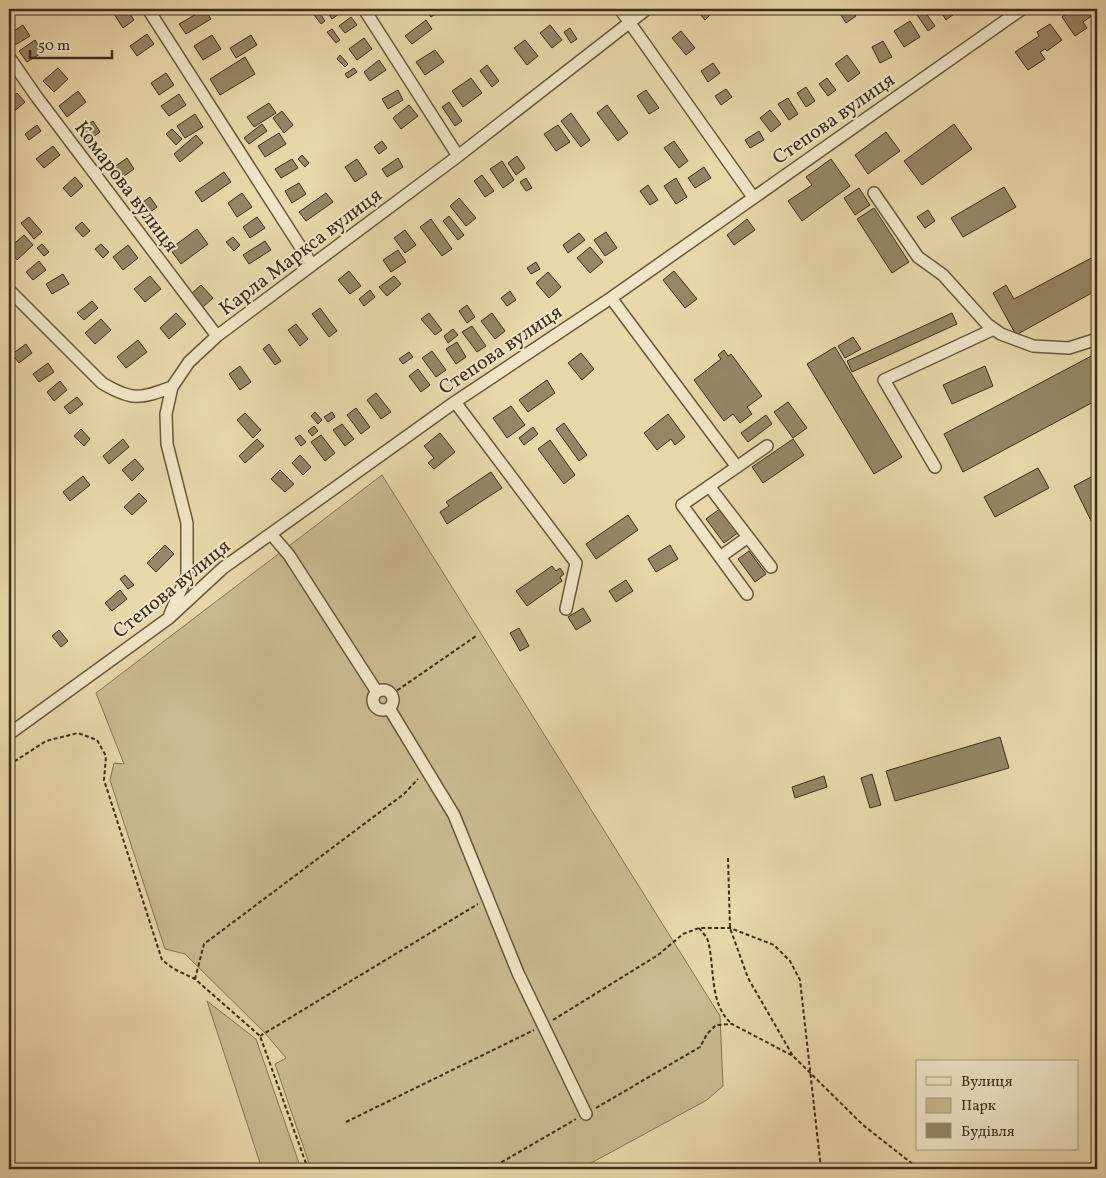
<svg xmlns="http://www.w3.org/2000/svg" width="1106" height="1178" font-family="Vollkorn,serif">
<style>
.green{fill:#cbba91;stroke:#847456}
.building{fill:#958665;stroke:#3c2e1b}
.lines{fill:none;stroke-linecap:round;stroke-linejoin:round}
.minor-casing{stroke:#67583e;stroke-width:14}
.path{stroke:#3c2e1b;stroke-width:2;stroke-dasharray:4 2.5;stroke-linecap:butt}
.minor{stroke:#f0e5c7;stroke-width:11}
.labels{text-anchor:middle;stroke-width:4;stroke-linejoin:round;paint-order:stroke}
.street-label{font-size:20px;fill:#3c2e1b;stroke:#f0e5c7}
</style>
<rect width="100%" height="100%" fill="#e8d7a9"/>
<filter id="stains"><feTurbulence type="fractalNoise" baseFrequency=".004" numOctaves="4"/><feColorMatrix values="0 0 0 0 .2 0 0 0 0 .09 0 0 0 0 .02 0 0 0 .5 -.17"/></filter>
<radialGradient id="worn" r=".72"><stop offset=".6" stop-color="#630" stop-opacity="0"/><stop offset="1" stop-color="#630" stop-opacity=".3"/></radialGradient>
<path class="green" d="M382,475L720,1016L723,1086L707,1100L580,1169H311L275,1064L286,1058L265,1033L185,954L165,949L110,780L114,763L124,764L96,693Z
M207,1001L256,1039L301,1169H262Z"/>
<path class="building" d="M122,9H127L134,20L123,28L114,14Z
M205,9L211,19L186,34L179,24Z
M325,9H346L332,19Z
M434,9L437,13L431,17L426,10Z
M696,9H708L712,13L705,20Z
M837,9H851L856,16L846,23Z
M913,9H923L935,26L928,31Z
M939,9H951L954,14L946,20Z
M1073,9H1097V12L1083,22L1087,28L1075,36L1062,17Z
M319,12L325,21L321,24L314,15Z
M351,17L357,25L345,33L339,26Z
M426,20L432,29L412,44L405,36Z
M910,21L920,37L904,47L894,31Z
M1050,24L1062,40L1047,51L1045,49L1040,52L1045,59L1028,70L1015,52L1039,36L1037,32Z
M23,25L30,36L15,45L9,34Z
M550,25L562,40L552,48L540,33Z
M570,28L577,39L571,43L564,32Z
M332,29L340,40L336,43L327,32Z
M681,31L695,48L686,55L672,38Z
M147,34L154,44L137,56L130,46Z
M212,35L221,49L203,60L194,46Z
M251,35L257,45L236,58L230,48Z
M364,38L372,49L357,60L349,49Z
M35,40L43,52L27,62L19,51Z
M525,40L538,56L527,65L514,48Z
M883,41L892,57L880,63L872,47Z
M435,50L444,62L425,75L416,62Z
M340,55L348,64L345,67L337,59Z
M847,55L860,73L848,82L835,64Z
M245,57L255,74L220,95L210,79Z
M379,60L386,70L370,81L364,72Z
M713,63L720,73L708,82L701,71Z
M487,65L499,81L492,87L480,71Z
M58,68L68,79L54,92L43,81Z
M354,68L357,72L348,78L345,74Z
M166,73L174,85L159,95L151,83Z
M471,78L482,93L463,107L452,91Z
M827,78L836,90L828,96L819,84Z
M806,87L815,101L806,107L797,93Z
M726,89L732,97L721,105L715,96Z
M398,90L403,100L388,109L382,99Z
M646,90L659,108L649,114L637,96Z
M78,91L86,102L67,117L59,106Z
M17,93L25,102L10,115L9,100Z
M179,94L186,105L169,116L161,106Z
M788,98L798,114L789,120L778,104Z
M449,102L462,121L455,126L442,107Z
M269,103L276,113L254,127L247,117Z
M409,105L418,116L401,129L393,118Z
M607,105L628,133L618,141L597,113Z
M770,110L781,124L771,132L760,118Z
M282,111L293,125L284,133L273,118Z
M571,113L590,140L581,147L561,121Z
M195,114L203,127L185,138L177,126Z
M93,121L100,132L86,142L78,132Z
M262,124L267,131L249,144L244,138Z
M954,124L972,149L922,185L904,161Z
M37,125L41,131L29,140L25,134Z
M558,125L570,142L556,151L544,134Z
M172,129L182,139L176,145L166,134Z
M759,131L764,140L750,148L745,140Z
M886,132L900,151L868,174L855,155Z
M279,133L286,144L265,157L258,146Z
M196,135L203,143L180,162L174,154Z
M382,141L387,148L379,154L374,147Z
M674,141L688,161L679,168L664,148Z
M53,146L60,155L44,168L36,159Z
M302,155L309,163L305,167L298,159Z
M517,156L525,168L516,175L508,163Z
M127,158L134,169L117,181L110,170Z
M398,158L403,167L387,177L382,169Z
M292,159L298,168L281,178L275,169Z
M357,159L367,174L355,182L345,167Z
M831,159L850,186L802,221L788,201L812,185L806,177Z
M502,161L514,180L503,188L490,169Z
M704,167L711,178L695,188L688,178Z
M224,172L231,182L202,202L195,192Z
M482,175L494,191L485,197L474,181Z
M75,177L83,186L71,197L63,188Z
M526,178L532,188L526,191L520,182Z
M676,178L687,197L676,204L664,186Z
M299,183L306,194L292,203L285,191Z
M648,185L658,200L650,205L640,191Z
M1004,187L1016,207L963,237L951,218Z
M859,188L870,205L855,215L844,198Z
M242,193L252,207L237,217L228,203Z
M326,193L333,202L306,221L299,212Z
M150,197L157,207L144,217L136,207Z
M459,198L476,218L466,226L450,206Z
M874,208L909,262L892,273L857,219Z
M928,210L935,221L925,228L917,217Z
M449,216L464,235L458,240L443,221Z
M29,217L42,232L34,239L21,223Z
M257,217L265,228L250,238L243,227Z
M431,219L452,249L442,256L420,227Z
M747,219L755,230L734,245L727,235Z
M82,222L90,231L83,237L75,228Z
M197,229L208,244L181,264L170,249Z
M405,230L416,245L405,253L394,238Z
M164,232L171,240L165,245L159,237Z
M606,232L617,248L605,256L594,240Z
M579,233L585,240L568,253L563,245Z
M24,235L33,245L17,260L9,248Z
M233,237L240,245L234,251L226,242Z
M265,241L271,250L249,264L243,255Z
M42,244L49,252L44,256L37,248Z
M101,244L109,252L103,258L95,249Z
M128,245L138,258L123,270L113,257Z
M590,247L603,262L590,273L577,258Z
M398,250L406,262L391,272L383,260Z
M1097,255V290L1016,335L993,293L1006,285L1014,299Z
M39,261L46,270L33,280L26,272Z
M536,262L540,269L531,274L527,268Z
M349,271L361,286L350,294L338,280Z
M674,271L697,299L685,308L663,280Z
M548,272L561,287L549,298L536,283Z
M63,274L69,284L52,294L46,284Z
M150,276L161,289L145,302L134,289Z
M394,276L401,284L387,296L379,287Z
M201,285L213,298L203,307L191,294Z
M370,290L375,297L364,306L359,299Z
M510,291L516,300L507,306L501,298Z
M92,301L98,308L84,320L77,313Z
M467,305L475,317L467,323L459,311Z
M320,308L337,331L329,337L312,314Z
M176,313L186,324L169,339L160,328Z
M429,313L442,330L435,335L421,319Z
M492,313L505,331L495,339L481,321Z
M952,313L957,324L852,372L847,361Z
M101,319L111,330L95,344L85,333Z
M296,324L308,339L300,346L288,330Z
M472,326L486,346L477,352L462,332Z
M453,329L458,335L448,343L444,336Z
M853,337L861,349L845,358L838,346Z
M138,340L147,352L126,368L117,357Z
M457,342L466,357L456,364L446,349Z
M26,344L32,353L19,363L12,354Z
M269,344L281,361L275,365L263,349Z
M835,347L902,457L874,474L807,364Z
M724,350L728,356L731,354L762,396L747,407L752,414L740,423L733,414L724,421L694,380L721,359L718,355Z
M432,351L446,370L436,377L422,358Z
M409,352L413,357L403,364L399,359Z
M581,353L594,369L582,380L568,363Z
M1097,353V400L963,472L944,434Z
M48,363L54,372L39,382L33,374Z
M240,366L251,382L240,390L229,374Z
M985,366L993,386L952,404L943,385Z
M418,369L430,385L421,392L409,376Z
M547,380L555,393L528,412L519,400Z
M60,381L67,390L54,401L47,392Z
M376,393L391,412L381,419L367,400Z
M77,397L83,404L70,414L64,407Z
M788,402L807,428L793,438L774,412Z
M511,406L525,425L507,438L493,418Z
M356,408L370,427L361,434L347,415Z
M315,412L322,420L318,424L311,416Z
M332,412L335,417L328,422L324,417Z
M245,413L261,430L253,438L237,420Z
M668,414L685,437L675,445L671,439L657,450L644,433Z
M766,415L772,424L748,442L741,433Z
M564,423L587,455L579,461L556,429Z
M342,424L354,439L345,446L333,430Z
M314,426L318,431L312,436L308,431Z
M533,427L538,434L524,445L519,438Z
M81,429L90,439L84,446L74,436Z
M440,433L455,452L434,469L428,463L434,458L424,446Z
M300,435L306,442L301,446L295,438Z
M321,435L335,453L325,461L311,442Z
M123,439L129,447L109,464L103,456Z
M257,439L264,446L245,463L239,456Z
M793,439L804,455L763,483L752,467Z
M550,440L575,475L564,484L538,449Z
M300,455L311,467L303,475L292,463Z
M135,459L144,469L132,481L122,470Z
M1038,468L1049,488L995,517L984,497Z
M280,470L294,484L285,492L271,479Z
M491,472L502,488L447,524L440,512L449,506L446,502Z
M1097,474V533L1074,486Z
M83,476L90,485L70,501L63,492Z
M139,493L147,501L132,515L124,507Z
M721,508L739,532L724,543L706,519Z
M628,515L638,530L596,559L586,544Z
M165,545L174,554L156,572L147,563Z
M670,545L678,559L656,572L648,559Z
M749,551L766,574L755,582L738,559Z
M552,566L556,571L560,568L564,574L560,577L562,581L527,606L516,591Z
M125,575L134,585L128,589L120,579Z
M626,580L633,591L616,602L609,591Z
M120,590L127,599L112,611L105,603Z
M583,608L591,621L576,630L568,617Z
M519,628L529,646L520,651L510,633Z
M59,630L68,641L61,647L52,636Z
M1000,737L1009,768L895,801L886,771Z
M872,774L881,805L870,808L861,778Z
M824,776L827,787L795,798L792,787Z"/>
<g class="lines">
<defs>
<path id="minor" d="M148,9L312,265
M364,9L458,156
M620,9L753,197
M9,57L36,96L217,336
M874,193L918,257L943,275L987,324L1001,334L1033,346L1069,348L1097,339
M9,290L102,383C132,401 140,399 172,387
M611,298L737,467
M455,402L576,563L566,609
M935,467L884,380L994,329
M709,486L771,567
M271,534L289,555L377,692
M720,557L748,537
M747,594L682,505L767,446
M170,614L187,576V523L167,444L166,414L172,387L189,362L217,336L458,156L647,9
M373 700a10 10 0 1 1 20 0a10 10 0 1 1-20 0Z
M389,708L454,815L518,973L586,1114
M9,734L169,618L223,568L455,402L611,298L1022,9"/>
</defs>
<use href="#minor" class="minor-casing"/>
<path class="path" d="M392,694L476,636
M9,765L46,741L78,733L97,740L106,756L104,780L162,960L174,969L195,979L260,1036L308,1169
M728,858L730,928L748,978L793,1056
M699,928C702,932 707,937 708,941C715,967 709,1004 731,1023
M195,979L204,944L404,794L418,779
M553,1020L658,955L683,934L699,928H730L774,945L790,961L800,980L821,1169
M260,1036L478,904
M596,1108L700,1047L707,1034L716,1025L732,1024L793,1056L863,1125L919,1169
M346,1122L534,1030
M490,1169L576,1119"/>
<use href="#minor" class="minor"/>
</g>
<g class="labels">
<g class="street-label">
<text transform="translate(833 118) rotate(-35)" y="7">Степова вулиця</text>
<text transform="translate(127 186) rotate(53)" y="7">Комарова вулиця</text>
<text transform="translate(300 251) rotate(-37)" y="7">Карла Маркса вулиця</text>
<text transform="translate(500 349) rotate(-34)" y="7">Степова вулиця</text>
<text transform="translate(171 588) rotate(-39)" y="7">Степова вулиця</text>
</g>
</g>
<rect width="1106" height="1178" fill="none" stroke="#e8d7a9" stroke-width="30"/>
<rect x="10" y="10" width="1086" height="1158" fill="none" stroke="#3c2e1b" stroke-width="2.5"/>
<rect x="15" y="15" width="1076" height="1148" fill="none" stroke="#3c2e1b"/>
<rect x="916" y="1060" width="162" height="90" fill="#f0e5c7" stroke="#a89c82"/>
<rect x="926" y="1077" width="25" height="8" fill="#f0e5c7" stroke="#a89c82"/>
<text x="961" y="1086" font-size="15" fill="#3c2e1b">Вулиця</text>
<rect x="926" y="1098" width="25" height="15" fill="#cbba91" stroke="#a89c82"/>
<text x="961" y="1110" font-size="15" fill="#3c2e1b">Парк</text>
<rect x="926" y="1123" width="25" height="15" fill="#958665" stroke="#a89c82"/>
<text x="961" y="1136" font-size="15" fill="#3c2e1b">Будівля</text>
<path d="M30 50v8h82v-8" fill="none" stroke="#3c2e1b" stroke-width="2.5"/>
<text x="38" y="50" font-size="15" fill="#3c2e1b" stroke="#f0e5c7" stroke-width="4" paint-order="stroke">50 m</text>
<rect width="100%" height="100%" filter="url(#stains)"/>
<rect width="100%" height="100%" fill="url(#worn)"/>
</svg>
